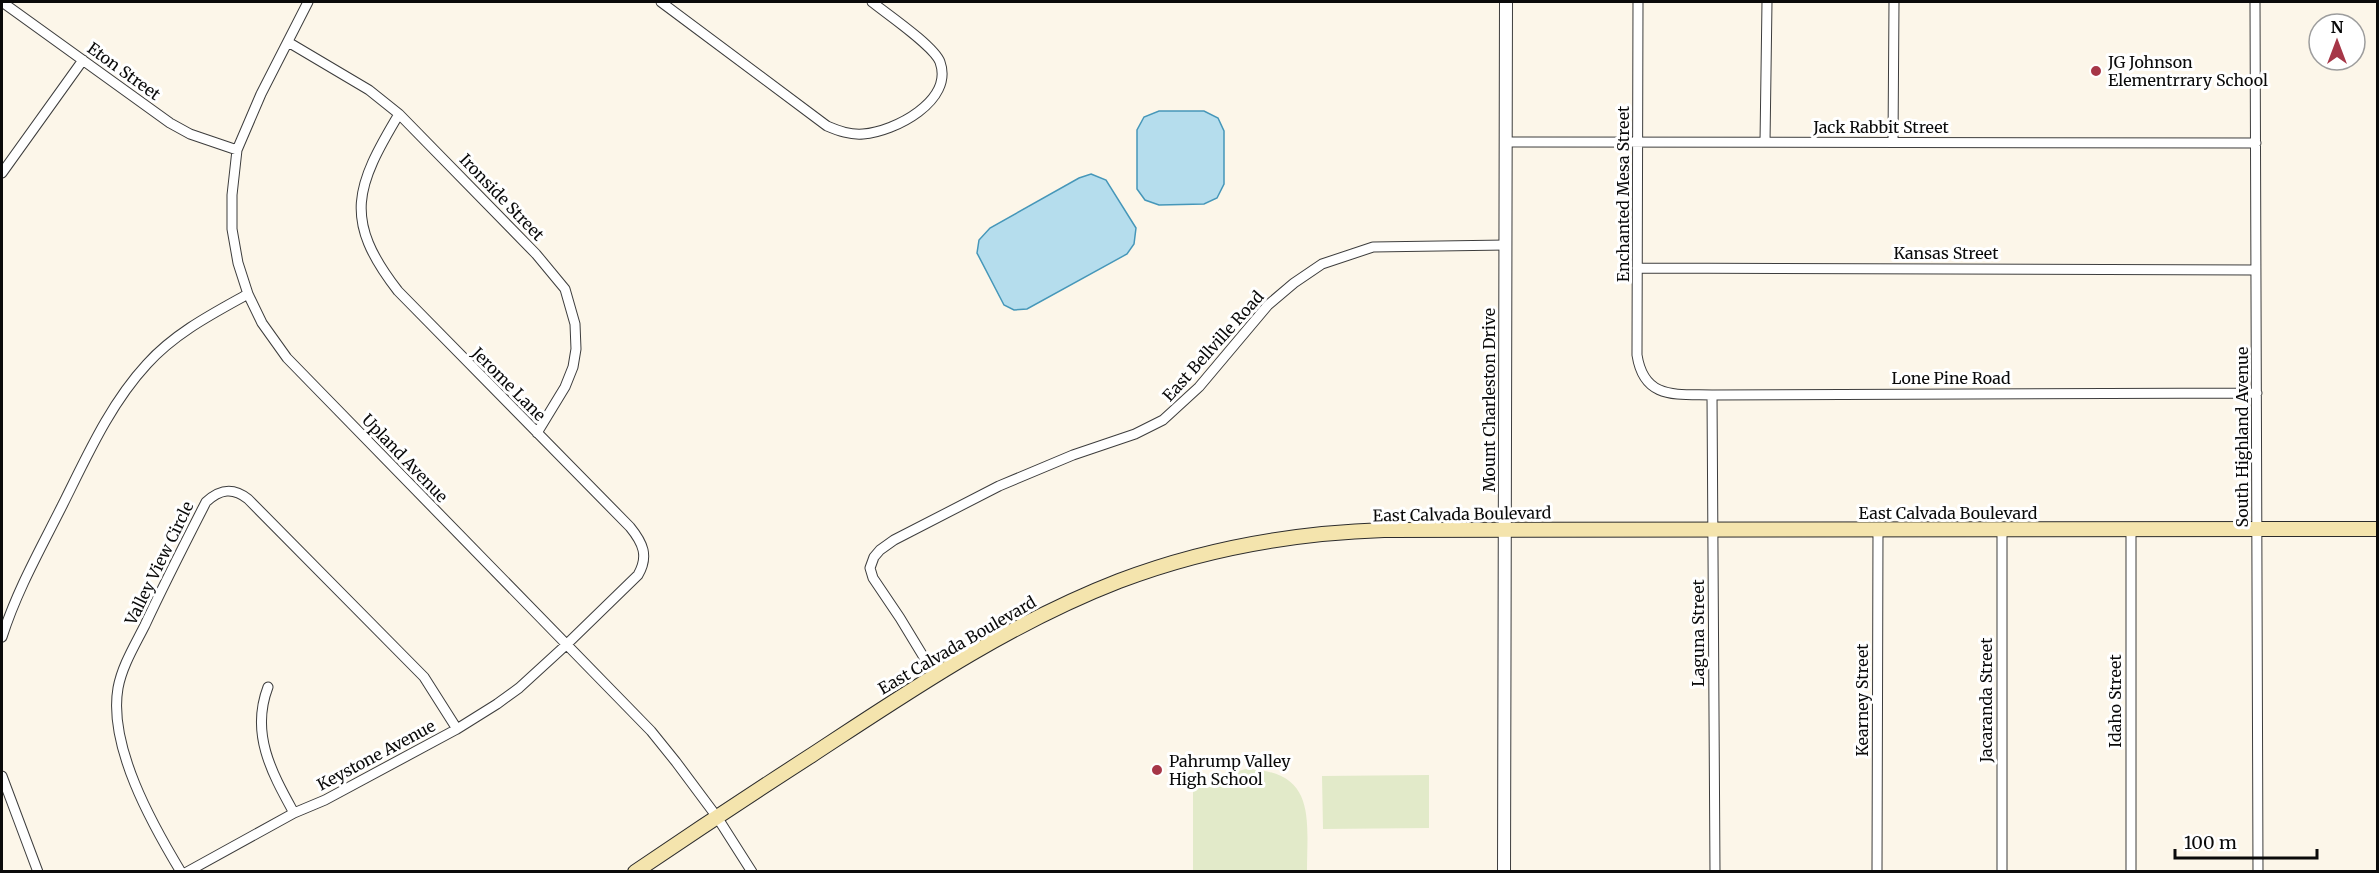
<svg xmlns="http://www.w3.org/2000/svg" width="2379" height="873" font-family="Merriweather,serif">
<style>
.pitch{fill:#e2eac9}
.water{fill:#b5dded;stroke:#4697b9;stroke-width:1.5}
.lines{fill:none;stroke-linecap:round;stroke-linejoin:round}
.minor-casing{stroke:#3d3d3d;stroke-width:11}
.tertiary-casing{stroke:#3d3d3d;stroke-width:14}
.secondary-casing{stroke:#2c2c2c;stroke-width:16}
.minor{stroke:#fff;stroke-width:9}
.tertiary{stroke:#fff;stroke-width:12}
.secondary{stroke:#f4e4ad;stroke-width:14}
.poi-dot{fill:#a63647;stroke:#fff;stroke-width:2}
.labels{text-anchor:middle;stroke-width:6;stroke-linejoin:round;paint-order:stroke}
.poi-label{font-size:16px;fill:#0a0a0a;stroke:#fff;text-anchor:start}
.street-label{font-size:16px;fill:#0a0a0a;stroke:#fff}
</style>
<rect width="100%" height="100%" fill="#fcf6e9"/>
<path class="pitch" d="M1246,769C1317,771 1307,819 1307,871H1193V786H1204L1223,775Z
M1429,775V828L1323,829L1322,776Z"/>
<path class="water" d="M1159,111H1204L1218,118L1224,131V184L1217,198L1204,204L1159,205L1145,200L1137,189V130L1144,117Z
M1091,174L1106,180L1136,228L1134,244L1127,254L1027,309L1014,310L1004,305L977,253L979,240L990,228L1079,178Z"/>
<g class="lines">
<defs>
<path id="minor" d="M2,2L170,123L190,134L237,150
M308,2L261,94L237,150L232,195V229L238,263L248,294L262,323L287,358L651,731L676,762L717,817L752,872
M661,2L827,126C839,131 850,135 863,134C894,132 954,101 940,62C934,46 887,14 872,2
M1638,2L1637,355C1644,400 1676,394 1712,395L2257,393
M2255,2L2258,872
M288,42L369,90L399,114L536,254L565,289L575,324L576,349L573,367L565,387L537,433
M1506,142L2256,143
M1765,142L1767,2
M1893,142L1894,2
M2,173L83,60
M1637,268L2255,270
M1712,395L1715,872
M2131,530V872
M2,637C17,590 41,548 63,504C87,456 110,404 147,364C175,333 212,314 248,294
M934,674L900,618L873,578L870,568L874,557L880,550L894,540L999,486L1073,455L1135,434L1163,420L1199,387L1268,305L1294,283L1322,264L1373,247L1506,245
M268,687C250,734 272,773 294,813
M2,776L38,872
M181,872C152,824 108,746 118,688C122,666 135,645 145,625C164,584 185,543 206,502C220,489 233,487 248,499L424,677L457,729
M187,872L294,813L325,800L457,729L497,704L519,688L566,645L638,575C649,556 643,543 630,527L398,291C342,219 356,186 399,114
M1877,872L1878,529
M2002,872V529"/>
<path id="tertiary" d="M1504,872L1506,2"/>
<path id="secondary" d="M635,872C694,832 753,793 812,755C911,690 1008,624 1119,581C1203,549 1294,533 1384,530L2378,529"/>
</defs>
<use href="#minor" class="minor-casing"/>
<use href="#tertiary" class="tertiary-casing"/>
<use href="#secondary" class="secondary-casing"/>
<use href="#minor" class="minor"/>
<use href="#tertiary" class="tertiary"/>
<use href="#secondary" class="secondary"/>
</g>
<g class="poi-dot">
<circle cx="2096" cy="71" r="6"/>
<circle cx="1157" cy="770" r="6"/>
</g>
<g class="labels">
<g class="poi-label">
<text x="2108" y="68">JG Johnson<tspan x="2108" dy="18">Elementrrary School</tspan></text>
<text x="1169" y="767">Pahrump Valley<tspan x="1169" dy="18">High School</tspan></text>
</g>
<g class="street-label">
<text transform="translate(124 71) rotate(36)" y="6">Eton Street</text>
<text x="1881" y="133">Jack Rabbit Street</text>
<text transform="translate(1623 194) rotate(-90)" y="6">Enchanted Mesa Street</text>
<text transform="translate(502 197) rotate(46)" y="6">Ironside Street</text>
<text x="1946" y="259">Kansas Street</text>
<text transform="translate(1213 346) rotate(-48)" y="6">East Bellville Road</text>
<text x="1951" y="384">Lone Pine Road</text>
<text transform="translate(509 384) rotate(45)" y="6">Jerome Lane</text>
<text transform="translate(1489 400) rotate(-90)" y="6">Mount Charleston Drive</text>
<text transform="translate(2242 437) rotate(-90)" y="6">South Highland Avenue</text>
<text transform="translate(405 458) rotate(46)" y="6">Upland Avenue</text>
<text x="1948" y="519">East Calvada Boulevard</text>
<text transform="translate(1462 514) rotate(-1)" y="6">East Calvada Boulevard</text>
<text transform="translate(159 563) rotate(-64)" y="6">Valley View Circle</text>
<text transform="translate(1698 633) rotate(-90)" y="6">Laguna Street</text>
<text transform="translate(957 645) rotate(-30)" y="6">East Calvada Boulevard</text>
<text transform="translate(1862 700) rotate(-90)" y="6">Kearney Street</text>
<text transform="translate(1986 700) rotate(-90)" y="6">Jacaranda Street</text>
<text transform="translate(2115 701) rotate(-90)" y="6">Idaho Street</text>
<text transform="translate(376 755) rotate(-28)" y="6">Keystone Avenue</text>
</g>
</g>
<rect width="2379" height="873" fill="none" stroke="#0a0a0a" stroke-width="6"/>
<g transform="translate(2337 42)"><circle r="28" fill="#ffffff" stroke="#9d9d9d" stroke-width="1.5"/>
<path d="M0-4.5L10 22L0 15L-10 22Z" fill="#a63647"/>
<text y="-9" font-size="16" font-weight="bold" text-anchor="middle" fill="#0a0a0a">N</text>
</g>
<path d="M2175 849v9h142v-9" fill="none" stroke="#0a0a0a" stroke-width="3"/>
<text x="2184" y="849" font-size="18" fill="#0a0a0a" stroke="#ffffff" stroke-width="4.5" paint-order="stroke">100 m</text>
</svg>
